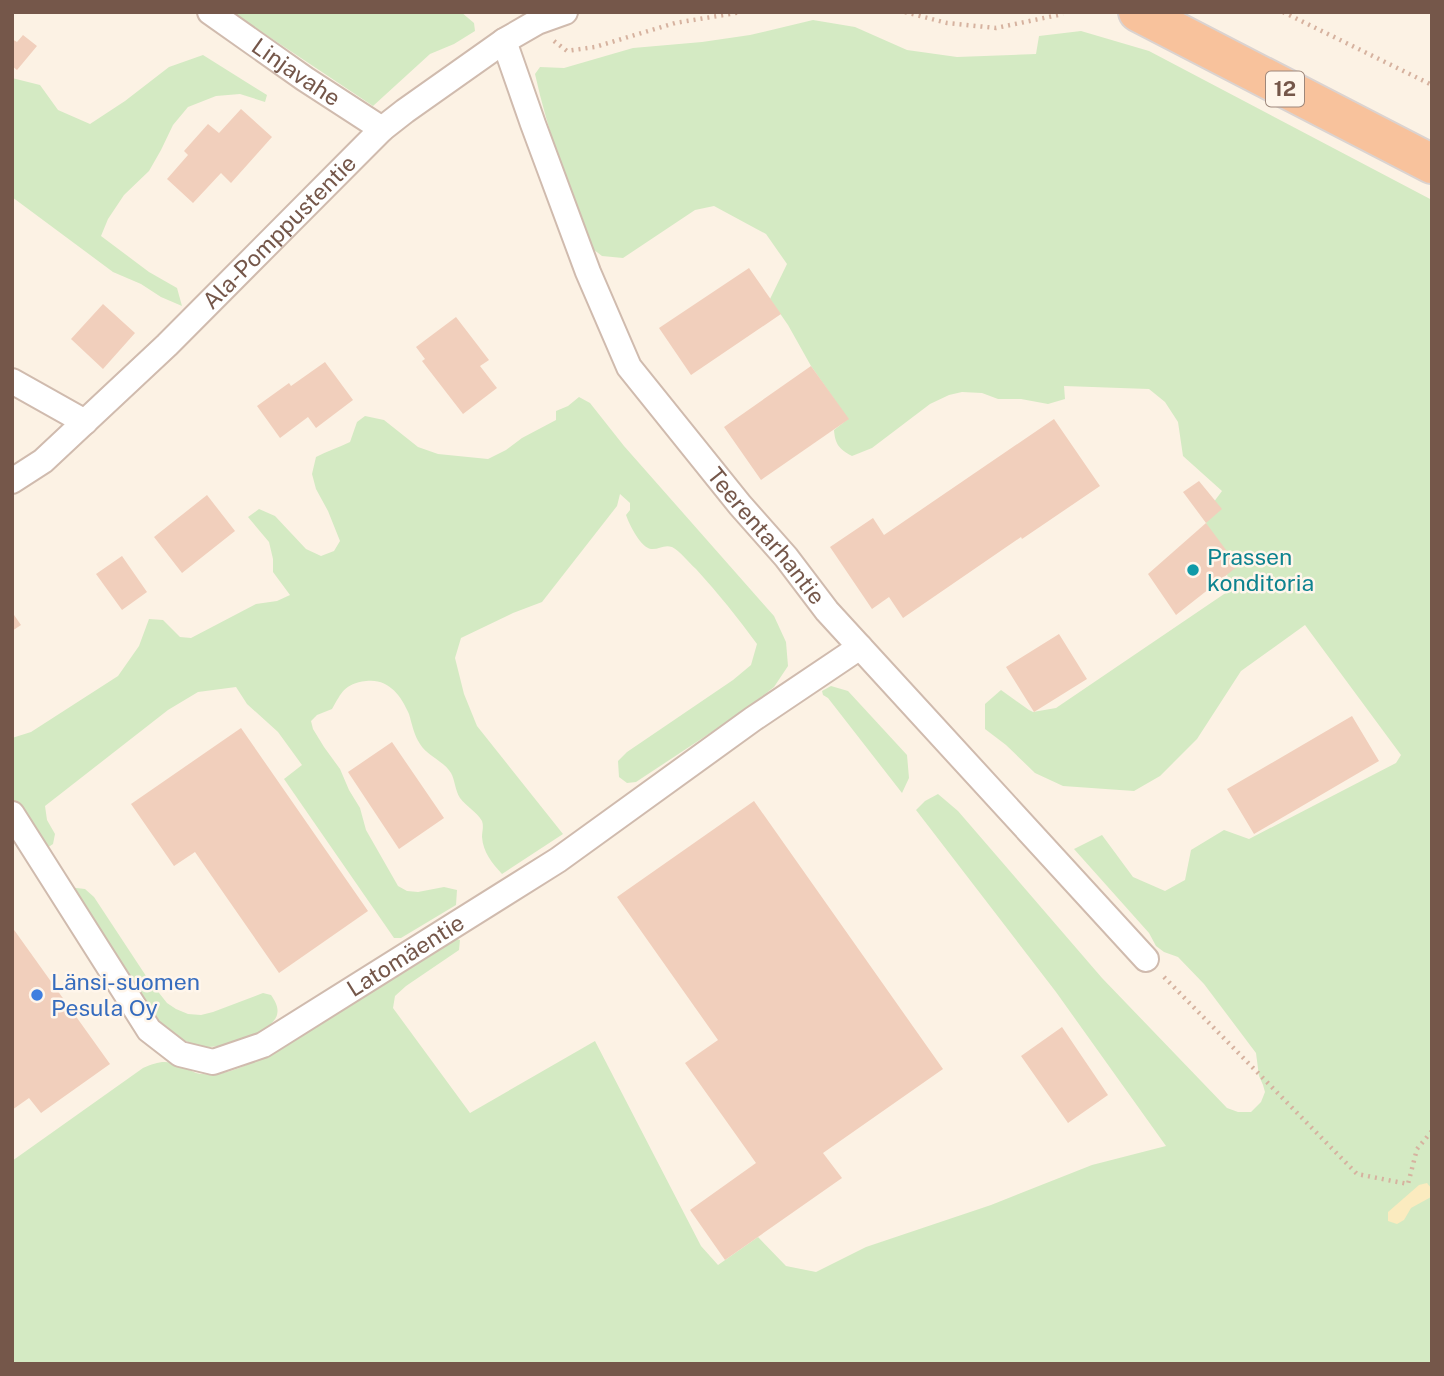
<svg xmlns="http://www.w3.org/2000/svg" width="1444" height="1376" font-family="'Public Sans',sans-serif">
<style>
.green{fill:#d4eac3}
.sand{fill:#fbebbf}
.building{fill:#f1cfbc}
.lines{fill:none;stroke-linecap:round;stroke-linejoin:round}
.minor-casing{stroke:#d0bbae;stroke-width:28}
.trunk-casing{stroke:#dbd3d0;stroke-width:42}
.path{stroke:#d6b29f;stroke-width:4.5;stroke-dasharray:2 5;stroke-linecap:butt}
.minor{stroke:#fff;stroke-width:24}
.trunk{stroke:#f8c29c;stroke-width:38}
.culture-dot{fill:#0f9aa8;stroke:#fff6eb;stroke-width:2.5}
.shop-dot{fill:#3f7fe0;stroke:#fff6eb;stroke-width:2.5}
.labels{text-anchor:middle;stroke-width:5;stroke-linejoin:round;paint-order:stroke}
.shield{fill:#fff6eb;stroke:#9e877a;stroke-width:2}
.shield-label{font-size:21px;font-weight:bold;fill:#75574a}
.street-label{font-size:23px;fill:#75574a;stroke:#fff6eb}
.culture-label{font-size:23px;fill:#0d838f;stroke:#fff6eb;text-anchor:start}
.shop-label{font-size:23px;fill:#366cbe;stroke:#fff6eb;text-anchor:start}
</style>
<rect width="100%" height="100%" fill="#fcf2e4"/>
<path class="green" d="M232,12H461L474,23L475,31L454,44L430,54L373,106Z
M813,20L855,27L907,50L957,57L1036,54L1039,36L1081,31L1149,51L1432,200V1364H12V1161L143,1068C157,1062 166,1059 180,1066C185,1068 191,1071 196,1073C224,1079 247,1065 270,1053L454,938L460,940L459,950L406,986L395,996L393,1008L470,1113L595,1041L701,1246L718,1265L758,1237L786,1266L816,1272L866,1247L991,1205L1092,1165L1166,1146L1056,992L916,810L925,801L938,794L958,811L1102,978L1227,1108L1238,1112H1251L1261,1102L1265,1092L1263,1085L1259,1076L1256,1053L1204,984L1178,957L1164,952L1156,946L1149,933L1074,849L1102,835L1133,877L1165,891L1185,880L1191,850L1224,830L1249,839L1396,763L1401,755L1305,625L1241,671L1197,739L1160,776L1134,791L1063,786L1035,773L1006,745L985,729V704L1001,690L1029,710L1033,712L1056,708L1230,590L1225,563L1206,523L1213,503L1222,491L1183,456L1178,422L1165,402L1149,389L1064,386L1065,399L1048,404L1021,399H998L982,393L962,392L949,395L930,404L872,448L852,456C839,449 835,444 834,430L848,419L811,366L788,325L770,299L787,264L766,234L714,206L695,210L623,258L602,256L589,246C569,189 548,133 535,74L540,67L564,68L633,48L702,42L750,35Z
M203,55L267,95L265,102L240,94L216,96L188,107L173,125L161,150L149,171L124,195L108,219L101,236L149,272L177,288L182,306L161,297L141,284L113,272L12,197V78L40,85L58,110L90,124L125,101L169,67Z
M579,397L590,403L624,446L774,616L786,642L788,666L774,687L742,712L636,782L627,783L619,777L618,761L627,752L733,680L751,665L757,644C738,618 718,593 696,569C688,562 681,552 672,547C664,544 658,550 651,549C641,548 629,524 626,515L630,510V503L620,494L617,506L542,602L513,613L461,638L455,658L464,694L477,726L563,834L502,874C492,863 483,852 482,837C482,831 484,827 482,821C477,812 466,806 460,798C455,790 455,780 451,773C444,761 427,756 420,744C414,735 412,724 409,714C401,695 388,678 366,681C344,684 342,692 332,709L317,715L311,721L313,729L324,747L340,769L349,790L360,808L366,830L398,886L407,891L418,892L444,887L457,890L456,905L401,938H394L284,779L302,765L278,732L247,704L236,687L198,692L168,710L45,806L47,820L55,834L53,844L44,850L12,803V738L31,732L118,676L139,646L149,619L163,620L180,637L191,638L256,604L277,601L290,595L273,572V559L269,542L248,517L259,509L275,516L306,549L321,556L334,551L340,541L328,511L316,489L312,474L316,457C327,451 338,448 350,442L357,422L365,416L384,420L418,447L438,454L488,459L506,450L522,438L556,420V411L568,406Z
M831,686L848,691L907,755L909,778L902,793L828,698L823,695L822,691Z
M68,887L85,889L94,897L148,979L167,1003L176,1009L188,1014L201,1015L213,1012L263,993L271,995C275,1001 279,1007 277,1015C271,1034 224,1048 206,1047C193,1046 177,1037 167,1029C151,1015 140,994 128,977C108,947 88,917 68,887Z"/>
<path class="sand" d="M1427,1183L1432,1189L1431,1197L1411,1208L1404,1220L1397,1224L1388,1221V1212L1419,1185Z"/>
<path class="building" d="M23,35L37,46L17,70L12,66V39L17,42Z
M241,109L272,137L231,183L221,173L193,203L167,179L188,155L184,151L208,124L219,133Z
M749,268L781,314L691,375L659,328Z
M103,304L135,333L103,369L71,339Z
M456,317L489,360L480,366L497,388L463,414L422,361L425,359L416,347Z
M325,362L353,400L316,428L308,417L280,438L257,406L289,383L291,386Z
M811,366L849,419L761,480L724,427Z
M1054,419L1100,486L1022,539L1021,537L903,618L889,597L872,609L830,547L873,518L884,535Z
M1199,481L1222,509L1206,523L1183,492Z
M207,495L235,531L182,573L154,537Z
M1206,523L1238,566L1176,615L1148,574Z
M122,556L147,592L122,610L96,574Z
M12,612L21,625L12,631Z
M1059,634L1087,679L1034,712L1006,667Z
M1352,716L1379,761L1254,834L1227,789Z
M241,728L368,911L279,973L195,852L174,866L131,804Z
M392,742L444,818L399,849L348,772Z
M754,801L943,1069L823,1153L842,1178L725,1260L690,1210L756,1163L685,1063L718,1040L617,897Z
M12,927L110,1064L41,1113L29,1098L12,1110Z
M1062,1027L1108,1095L1068,1123L1021,1056Z"/>
<g class="lines">
<defs>
<g id="minor">
<path id="s1" d="M210,12L305,79L382,129"/>
<path id="s2" d="M504,41L533,124L588,272L629,367L740,505L786,557L827,611L1146,959"/>
<path d="M12,381L85,422"/>
<path id="s3" d="M12,481L43,461L167,345L382,129L405,111L504,41L537,22L565,12"/>
<path id="s4" d="M12,814L149,1030L180,1054L213,1062L263,1045L558,860L753,719L860,647"/>
</g>
<path id="trunk" d="M1138,12L1432,164"/>
</defs>
<use href="#minor" class="minor-casing"/>
<use href="#trunk" class="trunk-casing"/>
<path class="path" d="M905,12L947,23L996,28L1063,14
M1283,12L1432,85
M554,41L567,51L595,47L675,23L742,12
M1164,977L1357,1174L1408,1184L1417,1149L1432,1131"/>
<use href="#minor" class="minor"/>
<use href="#trunk" class="trunk"/>
</g>
<circle class="culture-dot" cx="1193" cy="570" r="7"/>
<circle class="shop-dot" cx="37" cy="995" r="7"/>
<g class="labels">
<rect class="shield" x="1266" y="71.5" width="38" height="35" rx="5"/>
<g class="shield-label">
<text x="1285" y="96">12</text>
</g>
<g class="street-label">
<text dy="8" stroke="none"><textPath href="#s1" startOffset="105">Linjavahe</textPath></text>
<text dy="8" stroke="none"><textPath href="#s3" startOffset="366">Ala-Pomppustentie</textPath></text>
<text dy="8" stroke="none"><textPath href="#s2" startOffset="567">Teerentarhantie</textPath></text>
<text dy="8" stroke="none"><textPath href="#s4" startOffset="550">Latomäentie</textPath></text>
</g>
<g class="culture-label">
<text x="1207" y="565">Prassen<tspan x="1207" dy="26">konditoria</tspan></text>
</g>
<g class="shop-label">
<text x="51" y="990">Länsi-suomen<tspan x="51" dy="26">Pesula Oy</tspan></text>
</g>
</g>
<rect width="1444" height="1376" fill="none" stroke="#75574a" stroke-width="28"/>
</svg>
